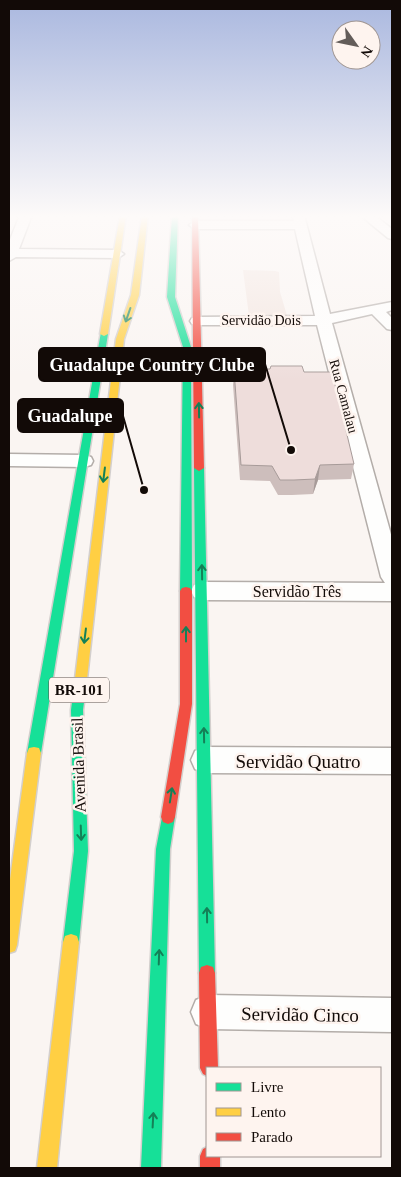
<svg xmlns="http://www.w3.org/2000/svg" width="401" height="1177" font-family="Georgia,serif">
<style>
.built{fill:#f2e5df}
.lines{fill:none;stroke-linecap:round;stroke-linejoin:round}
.street-casing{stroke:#b3ada9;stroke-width:3}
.fast-casing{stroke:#d3cfcd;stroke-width:3}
.slow-casing{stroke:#d3cfcd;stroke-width:3}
.jam-casing{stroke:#d3cfcd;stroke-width:3}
.street{fill:#fefefd;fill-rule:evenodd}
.fast{fill:#16e098;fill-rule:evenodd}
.slow{fill:#ffcf43;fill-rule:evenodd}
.jam{fill:#f24e42;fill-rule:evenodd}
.wall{fill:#cdbebc}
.shaded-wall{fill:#a79b99}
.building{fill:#eedddb;stroke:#a79b99}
.oneway{stroke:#148057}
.labels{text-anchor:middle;stroke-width:5;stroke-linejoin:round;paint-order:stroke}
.far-street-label{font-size:14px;fill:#120a07;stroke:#fef4ef}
.shield{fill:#fef4ef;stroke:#59504d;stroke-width:1}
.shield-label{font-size:15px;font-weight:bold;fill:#120a07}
.street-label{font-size:16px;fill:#120a07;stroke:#fef4ef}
.near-street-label{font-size:19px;fill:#120a07;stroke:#fef4ef}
.leader{fill:none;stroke:#120a07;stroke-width:2}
.callout-dot{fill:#120a07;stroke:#fef4ef;stroke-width:2}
.callout{fill:#120a07;stroke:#120a07;stroke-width:2}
.callout-label{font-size:18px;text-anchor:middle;font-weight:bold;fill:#fff}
</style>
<rect width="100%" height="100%" fill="#faf5f2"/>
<path class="built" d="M243,270L275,271L279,272L280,292L288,319L249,316Z"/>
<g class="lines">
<defs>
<path id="street" d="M20,215H32L19,249L118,250L124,254L118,258L16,257L9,261V242Z
M292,215H304L330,314L392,302V310L386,312L392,318V330L387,329L372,314L332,323L392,538V601L202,600L194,597L191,591L194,585L202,582L385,583L381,577L317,325H197L192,324L190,321L192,318L197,317L315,316L295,229H195L189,225L195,221H294Z
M360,215H374L392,229V239L388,238Z
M9,454L84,455L91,457L93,461L91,465L84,467L9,466Z
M205,747L392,748V774L205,773L195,769L191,760L195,751Z
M208,995L392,998V1032L208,1029L196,1024L191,1012L196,1000Z"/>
<path id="fast" d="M172,215H178L175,297L191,347L192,591L190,594H182L180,591L183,347L167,297Z
M101,332L108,334L41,753L39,758L34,759L29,758L27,753Z
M199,465L204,468L215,973L213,979L207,981L201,979L199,973L194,468Z
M81,674L85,675L87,679L83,710L88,851L79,942L77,948L71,950L65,948L63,942L74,851L71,710L75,679L77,675Z
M168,810L173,812L175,817L170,849L161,1168H141L156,849L163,812Z"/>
<path id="slow" d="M120,215H126L108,334L104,336L100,334Z
M142,215H148L139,295L124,339L87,679L85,683L81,684L77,683L75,679L116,339L131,295Z
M34,747L39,748L41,753L17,945L15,951L9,953V887L27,753L29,748Z
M71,934L77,936L79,942L57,1168H37L63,942L65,936Z"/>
<path id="jam" d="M192,215H198L204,468L199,471L194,468Z
M186,587L190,588L192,591V704L175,817L173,822L168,824L163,822L161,817L180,704V591L182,588Z
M207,965L213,967L215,973L218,1068H207V1076L203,1074L200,1068L199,973L201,967Z
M207,1147V1156H220V1168H200V1156L203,1149Z"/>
</defs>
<use href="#street" class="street-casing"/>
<use href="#fast" class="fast-casing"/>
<use href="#slow" class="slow-casing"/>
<use href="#jam" class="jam-casing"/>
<use href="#street" class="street"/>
<use href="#fast" class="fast"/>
<use href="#slow" class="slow"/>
<use href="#jam" class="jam"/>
</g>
<path class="wall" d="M234,370L304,372L354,464L351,479L318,480L313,494L292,495H278L270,481L240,480L233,385Z"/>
<path class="shaded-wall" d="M320,465L318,480L313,494L315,479Z"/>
<path class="building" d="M271,366H302L304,372H332L354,464L320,465L315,479L294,480H280L272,466L241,465L234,370L270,369Z"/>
<defs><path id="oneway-shaft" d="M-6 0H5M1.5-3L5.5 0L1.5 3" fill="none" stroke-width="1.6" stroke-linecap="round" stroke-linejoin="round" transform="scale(1.25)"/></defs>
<g class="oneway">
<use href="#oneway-shaft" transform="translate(128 315) rotate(109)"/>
<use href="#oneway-shaft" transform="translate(199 410) rotate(-91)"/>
<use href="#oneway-shaft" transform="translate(104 475) rotate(97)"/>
<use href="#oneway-shaft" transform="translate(202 572) rotate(-91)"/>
<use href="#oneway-shaft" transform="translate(186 634) rotate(-90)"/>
<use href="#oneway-shaft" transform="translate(85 636) rotate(97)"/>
<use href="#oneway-shaft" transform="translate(204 735) rotate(-91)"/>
<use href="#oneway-shaft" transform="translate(171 795) rotate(-81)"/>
<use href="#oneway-shaft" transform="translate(81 833) rotate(88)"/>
<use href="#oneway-shaft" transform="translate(207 915) rotate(-91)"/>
<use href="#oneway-shaft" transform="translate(159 957) rotate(-88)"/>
<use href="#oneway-shaft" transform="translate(153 1120) rotate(-87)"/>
</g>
<linearGradient id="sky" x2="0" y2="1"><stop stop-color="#aab8df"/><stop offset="0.57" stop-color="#fdfaf9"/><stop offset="1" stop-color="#fdfaf9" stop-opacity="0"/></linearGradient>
<rect width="401" height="380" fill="url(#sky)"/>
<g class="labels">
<g class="far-street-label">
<text x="261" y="325">Servidão Dois</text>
<text transform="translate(344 396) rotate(75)" y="5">Rua Camalau</text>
</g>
<rect class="shield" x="49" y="677.5" width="60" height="25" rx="4"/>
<g class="shield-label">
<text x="79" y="695">BR-101</text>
</g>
<g class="street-label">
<text x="297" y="597">Servidão Três</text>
<text transform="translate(78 765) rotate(-92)" y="6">Avenida Brasil</text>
</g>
<g class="near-street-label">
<text x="298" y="768">Servidão Quatro</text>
<text transform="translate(300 1014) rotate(1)" y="7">Servidão Cinco</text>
</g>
</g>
<path class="leader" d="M291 450L265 364M144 490L123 416"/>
<g class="callout-dot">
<circle cx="291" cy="450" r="5"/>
<circle cx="144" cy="490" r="5"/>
</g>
<g class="callout">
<rect x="39" y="348" width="226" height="33" rx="5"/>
<rect x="18" y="399" width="105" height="33" rx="5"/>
</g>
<g class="callout-label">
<text x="152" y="371">Guadalupe Country Clube</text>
<text x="70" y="422">Guadalupe</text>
</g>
<rect width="401" height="1177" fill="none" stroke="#120a07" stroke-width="20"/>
<rect x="206" y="1067" width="175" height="90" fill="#fef4ef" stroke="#a09692"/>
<rect x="216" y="1083" width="25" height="8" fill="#16e098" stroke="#a09692"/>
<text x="251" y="1092" font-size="15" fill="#120a07">Livre</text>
<rect x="216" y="1108" width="25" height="8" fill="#ffcf43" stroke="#a09692"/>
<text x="251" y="1117" font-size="15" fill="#120a07">Lento</text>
<rect x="216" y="1133" width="25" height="8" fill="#f24e42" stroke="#a09692"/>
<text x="251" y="1142" font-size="15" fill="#120a07">Parado</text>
<g transform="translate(356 45) rotate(123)"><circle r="24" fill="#fef4ef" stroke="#a09692"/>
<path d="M0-4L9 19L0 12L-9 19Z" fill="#635c59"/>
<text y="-8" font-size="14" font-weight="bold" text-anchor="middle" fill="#120a07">N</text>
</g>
</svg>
